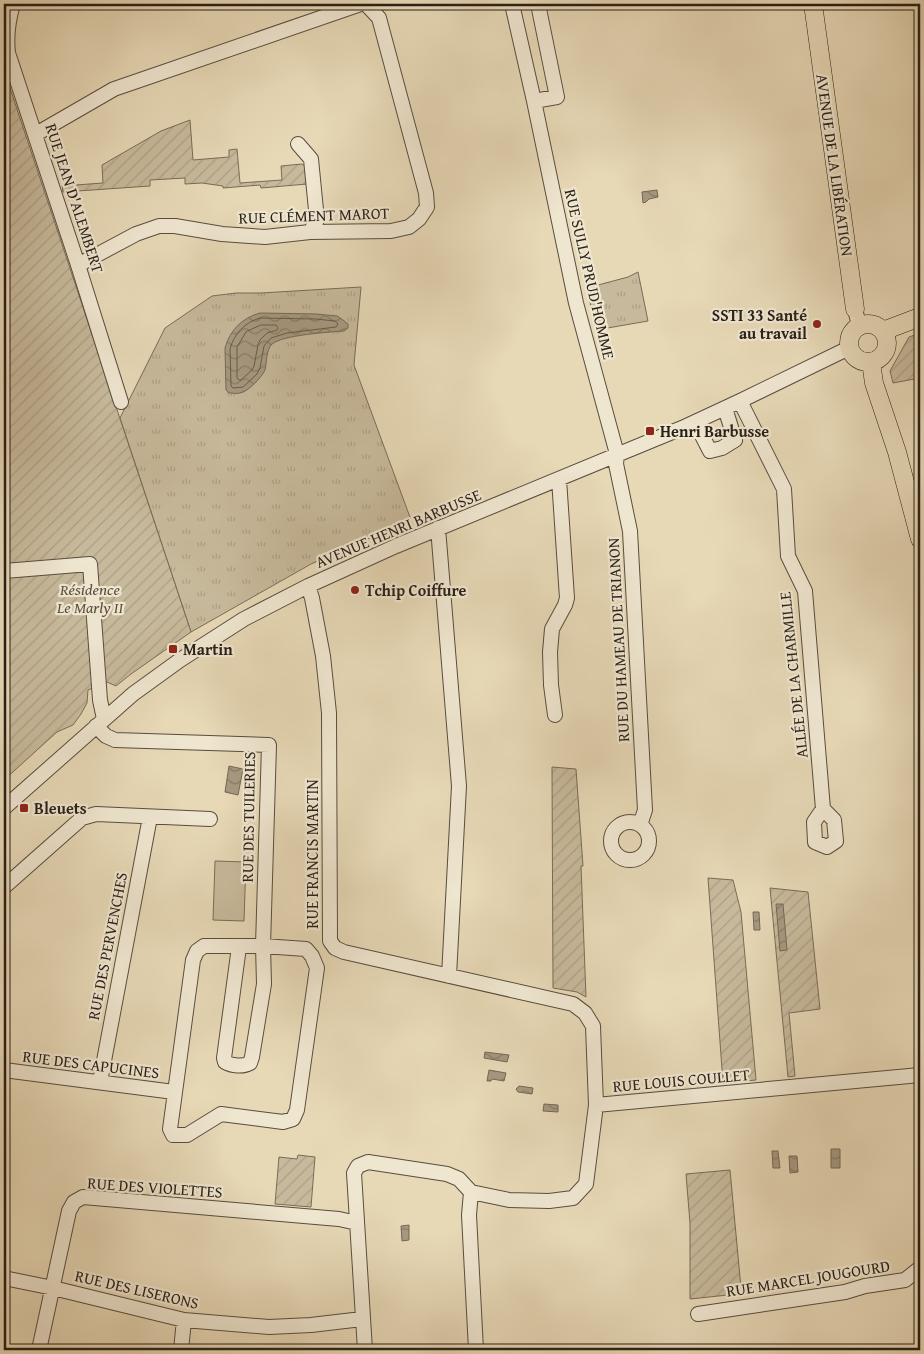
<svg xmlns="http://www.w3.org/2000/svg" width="924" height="1354" font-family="'Gentium Book Plus',serif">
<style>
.grass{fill:url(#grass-tufts);stroke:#786c59}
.park{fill:#c7b99b;stroke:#786c59}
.garden{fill:url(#garden-furrows);stroke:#786c59}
.water{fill:url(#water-waves);stroke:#746856}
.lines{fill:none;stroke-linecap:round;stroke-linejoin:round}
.shore{stroke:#675c4c;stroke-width:1}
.minor-casing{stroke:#584d3f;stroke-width:16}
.major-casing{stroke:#281f17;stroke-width:19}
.minor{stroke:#efe6d0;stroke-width:14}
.major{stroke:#e7d8b6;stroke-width:18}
.poi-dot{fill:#8f2418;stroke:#efe6d0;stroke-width:2}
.labels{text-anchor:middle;stroke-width:4.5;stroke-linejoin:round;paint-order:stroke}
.street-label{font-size:16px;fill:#281f17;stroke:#efe6d0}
.poi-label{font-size:16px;font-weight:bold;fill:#281f17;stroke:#efe6d0;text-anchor:start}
.park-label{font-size:16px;font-style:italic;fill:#584d3f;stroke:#efe6d0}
</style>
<defs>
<pattern id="grass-tufts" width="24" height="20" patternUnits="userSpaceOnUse" patternTransform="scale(1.25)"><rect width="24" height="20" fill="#c7b99b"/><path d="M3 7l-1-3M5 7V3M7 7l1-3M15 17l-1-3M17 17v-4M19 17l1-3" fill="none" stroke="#ab9f85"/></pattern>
<pattern id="garden-furrows" width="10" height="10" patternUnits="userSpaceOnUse" patternTransform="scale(1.25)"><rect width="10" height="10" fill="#c7b99b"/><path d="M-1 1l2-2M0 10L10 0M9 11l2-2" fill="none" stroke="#ab9f85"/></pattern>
<pattern id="water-waves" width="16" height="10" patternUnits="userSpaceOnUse" patternTransform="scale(1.25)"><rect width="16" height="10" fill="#a69980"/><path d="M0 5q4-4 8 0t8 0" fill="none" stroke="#877c68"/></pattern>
</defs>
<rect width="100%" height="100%" fill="#e7d8b6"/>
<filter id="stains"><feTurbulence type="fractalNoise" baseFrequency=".004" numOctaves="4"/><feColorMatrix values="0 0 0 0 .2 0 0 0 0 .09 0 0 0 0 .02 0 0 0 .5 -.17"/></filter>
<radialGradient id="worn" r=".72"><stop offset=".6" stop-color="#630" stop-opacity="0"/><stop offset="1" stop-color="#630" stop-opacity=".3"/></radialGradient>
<path class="grass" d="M638,272L648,321L596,330L587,288L628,277Z
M361,287L354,365L411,520L311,564L191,632L120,418L165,328L212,296L236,293H261Z"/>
<path class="park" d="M215,861L246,862L244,921L213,920Z"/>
<path class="garden" d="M4,70L191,632L131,674L116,686L107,682L88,690L87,703L81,714L73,725L57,732L4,780Z
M190,120L193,160L229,157V150L237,149L240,183L282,180L281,166L302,164L306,167L307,184L261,188L260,185L223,188V186L202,183L185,184V178L150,180V186L63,192L62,186L103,183L102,165L161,131Z
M920,333V378L893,383L890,371L909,337Z
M552,767L576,769L583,866H581L586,997L577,992L553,988Z
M708,878L733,880L741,912L756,1080L723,1083Z
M770,888L808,892L820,1009L789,1013L795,1076L788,1077Z
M298,1155L315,1157L311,1207L275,1204L279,1157L297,1159Z
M730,1170L741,1288L740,1286L735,1288L728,1295L690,1299V1223L686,1174Z"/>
<path class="water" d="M657,190L658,197L649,199L646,202L643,203L642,192Z
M260,313L316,314L337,316L343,320L348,324V328L344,331C329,332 283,335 272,344C266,350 267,362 265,370C262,377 248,392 240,393C237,394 232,393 229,393L226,390L225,348C230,330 242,318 260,313Z
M229,766L243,769L238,795L225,792Z
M776,904H783L787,950L780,951Z
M753,912H759L760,930H754Z
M485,1052L509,1055L507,1062L484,1058Z
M489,1070L506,1073L504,1081L492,1079L491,1081H487Z
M519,1086L533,1088L532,1094L518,1092L516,1089Z
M544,1104L558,1105V1112L543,1111Z
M831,1149H840V1168H831Z
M772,1151H778L780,1168H773Z
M789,1156H797L798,1172L790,1173Z
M409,1225V1240L402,1241L401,1226Z"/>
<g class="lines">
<path class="shore" d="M260,318L316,319L335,321L338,324L336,327L287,333L271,338L264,346L260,368L257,374L243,387L233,388L231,386L230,349C234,334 245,322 260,318Z
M261,325H276L278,328L277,330L267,333L260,340L258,345L254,366L252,370L241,380H239L237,378V347L246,332Z"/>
<defs>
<path id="minor" d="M13,4C8,21 6,35 8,53L78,265L121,402
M512,4L534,101L576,303L617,454L616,464L630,531L645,810L640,825
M534,101L557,97L538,4
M36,134L114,89L361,4
M298,144L311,159L317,220L310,232
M78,265L136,234L159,226H175L222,234L265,237L310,232L391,231L409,227L419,219L427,207L426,193L379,18L366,4
M855,309L859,325
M740,401L784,489L788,556L805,591L823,809L814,822L815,842L827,847L836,841L834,820L823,809
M695,422L710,451L722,448L735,440L725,408
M438,528L459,786L449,976
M4,571L90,564L100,700L104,719
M308,586L312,598L323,656L329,713L330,941L335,948L344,952L573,1004L585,1013L593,1026L596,1105
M555,715L551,685L550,652L552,629L565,605L567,598L559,479
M96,726L106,736L115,740L269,745L263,946L264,984L252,1057L250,1063C243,1067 232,1066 225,1062L224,1058L239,947
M4,808L133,694L180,660L244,619L308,586L396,546L682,428L740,401L849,348
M611 841a19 19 0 1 1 38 0a19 19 0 1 1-38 0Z
M4,887L82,818L96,814L210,819
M204,946H263L306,949L312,956L317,968L297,1110L293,1119L283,1122L221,1114L187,1135H173L170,1129L193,960L197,951Z
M4,1070L174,1092
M100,1082L150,817
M4,1278L53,1288L184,1320L269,1327L311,1325L362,1319
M698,1314L845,1292L865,1286L905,1280L920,1268
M39,1350L69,1211L74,1202L83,1197L339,1219L357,1223
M181,1350L184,1320
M365,1350L354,1173L358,1166L368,1162L447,1174L459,1179L471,1192
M476,1350L469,1215L471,1192L509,1200L549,1201L573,1198L586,1184L596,1105L920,1075"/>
<path id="major" d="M813,4L855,309
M849 343a19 19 0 1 1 38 0a19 19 0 1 1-38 0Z
M883,331L920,317
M871,362L874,383L897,452L920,539"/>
</defs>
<use href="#minor" class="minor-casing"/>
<use href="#major" class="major-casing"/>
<use href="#minor" class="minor"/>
<use href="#major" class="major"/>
</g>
<g class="poi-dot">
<circle cx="817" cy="324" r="5"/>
<rect x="645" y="426" width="10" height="10" rx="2.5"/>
<circle cx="355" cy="590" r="5"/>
<rect x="168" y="644" width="10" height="10" rx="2.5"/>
<rect x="19" y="803" width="10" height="10" rx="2.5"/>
</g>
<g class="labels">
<g class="street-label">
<text transform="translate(835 165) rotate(82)" y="6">AVENUE DE LA LIBÉRATION</text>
<text transform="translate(75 198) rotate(72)" y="6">RUE JEAN D'ALEMBERT</text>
<text transform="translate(314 215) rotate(-2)" y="6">RUE CLÉMENT MAROT</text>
<text transform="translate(590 274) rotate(77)" y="6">RUE SULLY PRUD'HOMME</text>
<text transform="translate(398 528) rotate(-23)" y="6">AVENUE HENRI BARBUSSE</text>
<text transform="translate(618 640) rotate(-93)" y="6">RUE DU HAMEAU DE TRIANON</text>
<text transform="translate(793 675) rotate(-96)" y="6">ALLÉE DE LA CHARMILLE</text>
<text transform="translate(248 817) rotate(-89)" y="6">RUE DES TUILERIES</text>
<text transform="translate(312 854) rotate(-90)" y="6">RUE FRANCIS MARTIN</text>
<text transform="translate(107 946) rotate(-79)" y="6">RUE DES PERVENCHES</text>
<text transform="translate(91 1064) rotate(7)" y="6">RUE DES CAPUCINES</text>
<text transform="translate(681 1080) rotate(-5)" y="6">RUE LOUIS COULLET</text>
<text transform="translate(155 1187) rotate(4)" y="6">RUE DES VIOLETTES</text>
<text transform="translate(808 1278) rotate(-9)" y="6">RUE MARCEL JOUGOURD</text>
<text transform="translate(137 1289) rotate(13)" y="6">RUE DES LISERONS</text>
</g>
<g class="poi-label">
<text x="807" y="321" text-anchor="end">SSTI 33 Santé<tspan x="807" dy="18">au travail</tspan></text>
<text x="660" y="437">Henri Barbusse</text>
<text x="365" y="596">Tchip Coiffure</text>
<text x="183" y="655">Martin</text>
<text x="34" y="814">Bleuets</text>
</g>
<g class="park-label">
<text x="90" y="595">Résidence<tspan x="90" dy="18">Le Marly II</tspan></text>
</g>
</g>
<rect width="924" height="1354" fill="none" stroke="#e7d8b6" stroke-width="20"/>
<rect x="5" y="5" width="914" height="1344" fill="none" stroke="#281f17" stroke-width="2.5"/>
<rect x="10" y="10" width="904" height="1334" fill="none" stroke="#281f17"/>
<rect width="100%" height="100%" filter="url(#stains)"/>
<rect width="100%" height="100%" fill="url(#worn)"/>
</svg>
